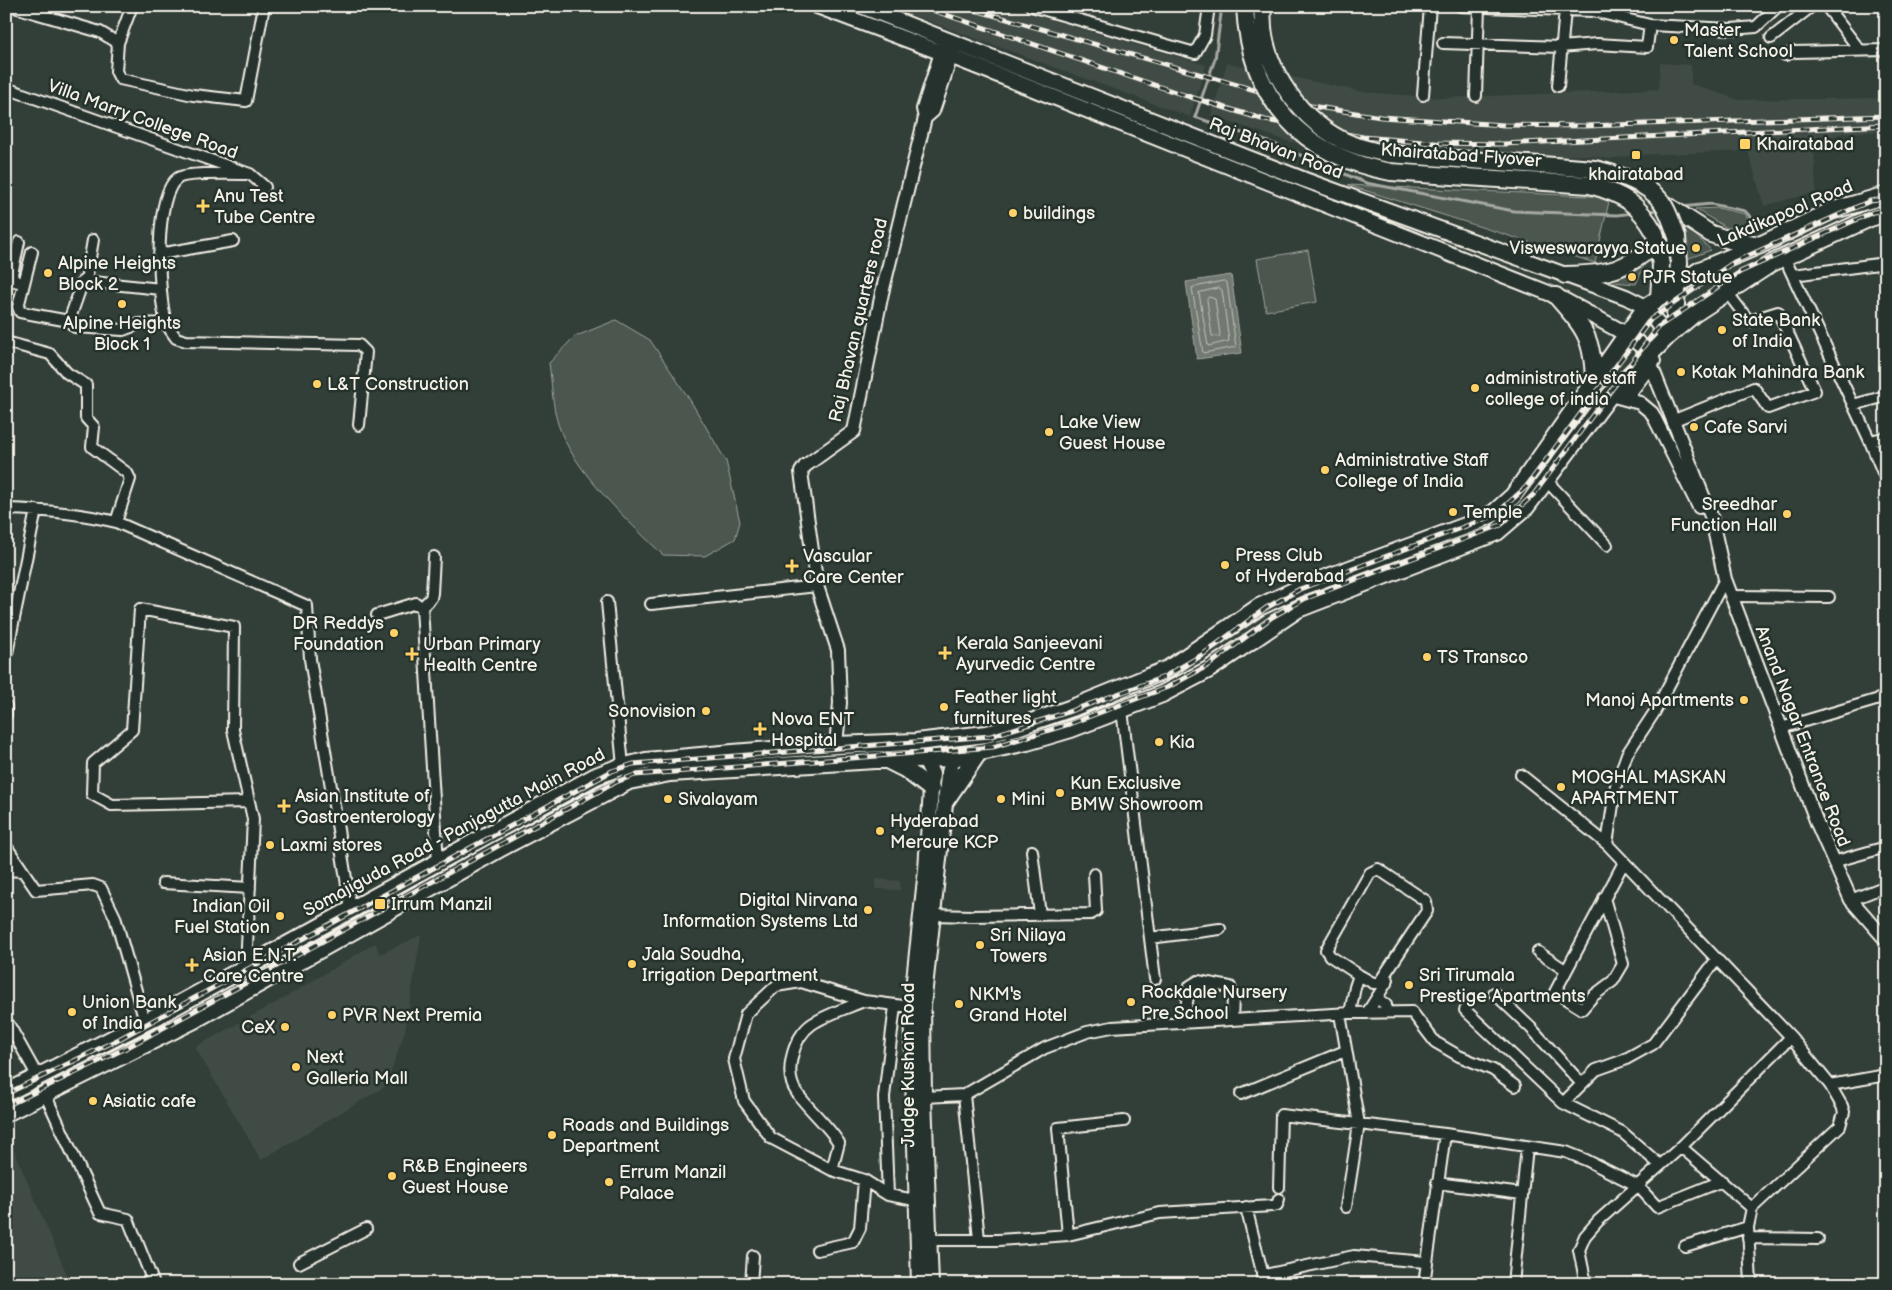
<svg xmlns="http://www.w3.org/2000/svg" width="1892" height="1290" font-family="'Balsamiq Sans',sans-serif">
<style>
.built{fill:#404b44}
.green{fill:#4c564f;stroke:#a0a49c}
.water{fill:#727972;stroke:#a6a9a1}
.lines{fill:none;stroke-linecap:round;stroke-linejoin:round}
.shore{stroke:#c0c1b9;stroke-width:1}
.stream{stroke:#a6a9a1;stroke-width:3}
.minor-casing{stroke:#f4f1e8;stroke-width:14}
.tertiary-casing{stroke:#f4f1e8;stroke-width:16}
.secondary-casing{stroke:#f4f1e8;stroke-width:18}
.primary-casing{stroke:#f4f1e8;stroke-width:20}
.trunk-casing{stroke:#f4f1e8;stroke-width:20}
.minor{stroke:#26332d;stroke-width:10}
.tertiary{stroke:#26332d;stroke-width:12}
.secondary{stroke:#26332d;stroke-width:14}
.primary{stroke:#26332d;stroke-width:16}
.trunk{stroke:#26332d;stroke-width:16}
.rail-casing{stroke:#f4f1e8;stroke-width:5}
.rail{stroke:#26332d;stroke-width:3;stroke-dasharray:9;stroke-linecap:butt}
.primary-bridge-casing{stroke:#f4f1e8;stroke-width:20;stroke-linecap:butt}
.primary-bridge{stroke:#26332d;stroke-width:16}
.poi-dot{fill:#ffd166;stroke:#26332d;stroke-width:2}
.labels{text-anchor:middle;stroke-width:5;stroke-linejoin:round;paint-order:stroke}
.poi-label{font-size:18px;fill:#f4f1e8;stroke:#26332d;text-anchor:start}
.street-label{font-size:18px;fill:#f4f1e8;stroke:#26332d}
</style>
<rect width="100%" height="100%" fill="#323e38"/>
<filter id="ink" filterUnits="userSpaceOnUse"><feTurbulence type="fractalNoise" baseFrequency=".02" numOctaves="2"/><feDisplacementMap in="SourceGraphic" scale="10" xChannelSelector="R" yChannelSelector="G"/><feConvolveMatrix kernelMatrix="1 2 1 2 8 2 1 2 1" color-interpolation-filters="sRGB"/></filter>
<g filter="url(#ink)">
<path class="built" d="M887,6H1002L1206,65L1190,117Z
M1227,63L1363,92L1443,98L1659,89L1660,63L1691,65V84L1739,100L1886,98V131L1843,133L1814,143L1816,192L1764,206L1748,151L1636,155L1609,159L1587,155L1504,158L1341,148L1290,142L1211,116Z
M876,879L900,881V890L875,889Z
M421,935L405,1031L386,1086L261,1160L195,1047L286,997L375,943L380,954Z
M6,1134H7L71,1284H6Z"/>
<path class="green" d="M1348,185L1610,197L1595,263Z
M1718,208L1745,214L1753,226L1727,228L1695,209Z
M1686,226L1711,250L1687,259L1682,227Z
M1308,250L1317,302L1266,311L1257,259Z
M1646,261L1636,284L1601,281L1619,275Z
M616,320L650,340L690,400L726,461L740,522L735,539L705,556L663,555C628,521 573,471 558,424C552,405 552,383 549,363L574,337Z"/>
<path class="water" d="M1231,275L1242,353L1197,359L1186,282Z"/>
<g class="lines">
<path class="shore" d="M1224,281L1227,283L1236,347L1203,353L1192,288Z
M1219,288L1222,290L1229,341L1208,346L1199,293Z
M1209,297L1215,299L1220,335L1219,337L1212,336L1207,300Z"/>
<path class="stream" d="M1222,6L1215,59L1195,117L1274,144L1366,183L1514,211L1617,215L1633,213
M1681,207L1711,204L1745,211L1755,222
M1646,211L1660,210"/>
<defs>
<path id="minor" d="M11,6L100,32L118,43L116,71L120,79L193,95L246,101L264,6
M1031,6L1195,53L1205,35L1209,6
M1460,6L1593,11L1650,25L1731,29L1756,27L1778,6
M1826,6L1859,49
M1885,6L1886,7
M1771,38L1812,6
M118,43L132,6
M1443,43L1560,47L1597,44L1647,47L1650,25
M1785,55L1794,52L1886,50
M1558,86L1565,10
M6,88L250,174L265,187
M1423,95L1430,6
M1476,96L1479,7
M250,174C236,174 188,172 178,178C153,195 158,296 166,322C168,328 173,333 176,338L186,341L359,345L366,352L359,425
M19,242L12,274L14,281L24,283
M32,252L18,307L20,312L69,321L83,281L161,289
M159,254L233,241
M1784,257L1870,441L1886,480
M1793,275L1886,263
M86,281L93,240
M69,321L75,327L123,330L139,324L166,323
M6,342L50,354L67,373L86,385V418L94,427L92,447L127,473L130,479L116,522
M1853,405L1886,396
M1672,421L1754,388L1768,408L1815,391L1778,312L1749,321L1726,291
M1871,441L1886,437
M1546,480L1607,545
M6,509C43,510 80,513 116,522L307,606L310,659L351,909
M1725,579L1654,713L1627,754L1616,785L1607,844L1791,1037L1830,1085L1842,1106L1844,1112L1840,1126L1752,1208L1748,1227L1751,1284
M1731,596L1829,597
M607,602L623,766
M651,604L817,586
M422,607L431,598L432,593L434,557
M377,615L416,603L422,608L438,863
M6,658L36,510
M6,706V715
M1122,710L1155,979
M1781,728L1886,697
M1521,775L1607,844
M6,846L36,890L93,885L101,888L115,917L145,1022
M1032,851L1040,915
M1833,862L1886,847
M6,870L22,871
M163,883L250,888
M1604,898L1623,964L1613,981L1593,996L1582,1009L1555,992L1624,862
M1851,900L1886,886
M933,915L972,916L1091,914L1096,911L1094,874
M1150,938L1220,929
M1538,952L1565,970
M246,967L253,819L233,730L234,627L140,609L132,730L93,763L92,794L112,805L249,802
M1494,993L1531,1028L1582,1084
M1377,998L1386,1005
M911,1007L864,1001L801,982L776,986L746,1014L734,1059L744,1101L771,1138L832,1170L864,1180L888,1195L915,1200
M1465,1010L1563,1103L1622,1132L1660,1165
M1350,1013L1355,987L1359,975L1330,956L1326,950L1370,873L1378,869L1426,901L1427,911L1379,983H1373L1359,975
M1367,1013L1388,980
M1340,1014L1359,1124L1346,1207
M1183,1023L1190,986L1198,981L1230,987L1233,997L1232,1020
M6,1024L9,1025L38,1077
M1830,1085L1886,1075
M45,1094L100,1213L128,1219L154,1284
M1241,1094L1345,1051
M964,1095L979,1239
M924,1097L964,1095L1045,1048L1087,1032L1112,1027L1350,1013L1412,1012L1435,1042L1459,1056L1493,1070L1515,1086
M1563,1103L1596,1070L1624,1060L1653,1044L1717,959
M1681,1147L1752,1208
M832,1170L839,1143C827,1124 810,1111 797,1093C783,1074 793,1037 812,1024C827,1014 847,1008 864,1001
M1437,1183L1522,1194
M1279,1187L1281,1115L1445,1134L1566,1152L1586,1160L1638,1186L1657,1207L1722,1181
M888,1195L884,1097L895,1006
M1246,1207L1265,1284
M1068,1235L1058,1128L1124,1121
M1748,1238L1818,1239
M930,1240H998L1068,1235L1160,1213L1272,1206L1277,1205L1279,1199
M1685,1246L1748,1227
M817,1250L853,1242L860,1228L864,1180
M299,1263L366,1229
M1265,1275L1354,1256L1426,1262
M751,1284L753,1256
M1424,1284L1445,1134
M1513,1284L1527,1147
M1586,1284L1579,1250L1585,1236L1598,1221L1681,1147L1791,1037"/>
<path id="tertiary" d="M925,118L933,111L954,48
M1651,365L1711,516L1725,579L1817,823L1851,900L1886,940
M1610,395L1640,403L1652,413L1699,507
M1625,399L1654,361
M836,745L840,703L838,650L817,586L801,472L805,466L854,431L882,293L925,118L923,109L944,43"/>
<path id="secondary" d="M817,6L945,54L1556,296L1626,334L1651,353
M861,6L1305,180L1626,297L1646,307L1667,337
M919,1284L911,1007L926,870L931,789L932,774L925,759
M931,1284L924,1097L923,1006L948,776L953,758"/>
<path id="primary" d="M1656,236L1661,265L1659,298
M1565,275C1613,274 1620,271 1659,243
M1674,331L1679,263L1677,237"/>
<path id="trunk" d="M1662,202L1711,234L1730,240L1760,245
M1556,296C1584,328 1593,337 1594,381
M887,760L905,769L931,789
M946,800L979,752
M6,1093L159,1015L515,820L596,776L617,768L646,761L733,753L836,745L916,742L986,734L1017,727L1072,708L1168,669L1259,607L1304,586L1476,522L1494,513L1513,496L1646,307L1700,270L1760,245L1831,211L1886,195
M6,1113L194,1020L499,849L629,781L670,773L875,760L953,758L1027,742L1071,729L1162,694L1208,670L1298,609L1497,532L1526,507L1610,395L1667,337L1694,314L1772,263L1870,218L1886,213"/>
</defs>
<use href="#minor" class="minor-casing"/>
<use href="#tertiary" class="tertiary-casing"/>
<use href="#secondary" class="secondary-casing"/>
<use href="#primary" class="primary-casing"/>
<use href="#trunk" class="trunk-casing"/>
<use href="#minor" class="minor"/>
<use href="#tertiary" class="tertiary"/>
<use href="#secondary" class="secondary"/>
<use href="#primary" class="primary"/>
<use href="#trunk" class="trunk"/>
<defs>
<path id="rail" d="M920,6L1184,95L1265,120L1363,137L1435,143L1504,144L1886,125
M961,6L1311,106L1381,117L1504,125L1585,126L1886,116
M6,1094L119,1039L612,771L633,764L991,736L1065,713L1164,677L1202,655L1266,608L1300,589L1495,515L1526,487L1651,319L1734,262L1870,201L1886,199
M6,1106L124,1049L616,782L635,775L993,747L1069,724L1168,687L1209,665L1272,617L1304,599L1501,525L1534,494L1658,327L1740,272L1873,212L1886,210"/>
</defs>
<use href="#rail" class="rail-casing"/>
<use href="#rail" class="rail"/>
<defs>
<path id="primary-bridge" d="M1245,6C1249,98 1301,156 1391,172L1590,185C1623,194 1638,203 1655,233
M1263,6C1258,60 1294,115 1342,140C1356,147 1373,151 1389,154L1595,169C1618,175 1645,181 1661,201C1669,211 1673,227 1677,237"/>
</defs>
<use href="#primary-bridge" class="primary-bridge-casing"/>
<use href="#primary-bridge" class="primary-bridge"/>
</g>
</g>
<g class="poi-dot">
<circle cx="1674" cy="40" r="5"/>
<rect x="1739" y="138" width="12" height="12" rx="2.5"/>
<rect x="1631" y="150" width="10" height="10" rx="2.5"/>
<path d="M200.5 198.5h5v5h5v5h-5v5h-5v-5h-5v-5h5z"/>
<circle cx="1013" cy="213" r="5"/>
<circle cx="1696" cy="248" r="5"/>
<circle cx="48" cy="273" r="5"/>
<circle cx="1632" cy="277" r="5"/>
<circle cx="122" cy="304" r="5"/>
<circle cx="1722" cy="330" r="5"/>
<circle cx="1681" cy="372" r="5"/>
<circle cx="317" cy="384" r="5"/>
<circle cx="1475" cy="388" r="5"/>
<circle cx="1694" cy="427" r="5"/>
<circle cx="1049" cy="432" r="5"/>
<circle cx="1325" cy="470" r="5"/>
<circle cx="1453" cy="512" r="5"/>
<circle cx="1787" cy="514" r="5"/>
<circle cx="1225" cy="565" r="5"/>
<path d="M789.5 558.5h5v5h5v5h-5v5h-5v-5h-5v-5h5z"/>
<circle cx="394" cy="633" r="5"/>
<path d="M942.5 645.5h5v5h5v5h-5v5h-5v-5h-5v-5h5z"/>
<path d="M409.5 646.5h5v5h5v5h-5v5h-5v-5h-5v-5h5z"/>
<circle cx="1427" cy="657" r="5"/>
<circle cx="1744" cy="700" r="5"/>
<circle cx="944" cy="707" r="5"/>
<circle cx="706" cy="711" r="5"/>
<path d="M757.5 721.5h5v5h5v5h-5v5h-5v-5h-5v-5h5z"/>
<circle cx="1159" cy="742" r="5"/>
<circle cx="1561" cy="787" r="5"/>
<circle cx="1060" cy="793" r="5"/>
<circle cx="668" cy="799" r="5"/>
<circle cx="1001" cy="799" r="5"/>
<path d="M281.5 798.5h5v5h5v5h-5v5h-5v-5h-5v-5h5z"/>
<circle cx="880" cy="831" r="5"/>
<circle cx="270" cy="845" r="5"/>
<rect x="374" y="898" width="12" height="12" rx="2.5"/>
<circle cx="868" cy="910" r="5"/>
<circle cx="280" cy="916" r="5"/>
<circle cx="980" cy="945" r="5"/>
<circle cx="632" cy="964" r="5"/>
<path d="M189.5 957.5h5v5h5v5h-5v5h-5v-5h-5v-5h5z"/>
<circle cx="1409" cy="985" r="5"/>
<circle cx="1131" cy="1002" r="5"/>
<circle cx="959" cy="1004" r="5"/>
<circle cx="72" cy="1012" r="5"/>
<circle cx="332" cy="1015" r="5"/>
<circle cx="285" cy="1027" r="5"/>
<circle cx="296" cy="1067" r="5"/>
<circle cx="93" cy="1101" r="5"/>
<circle cx="552" cy="1135" r="5"/>
<circle cx="392" cy="1176" r="5"/>
<circle cx="609" cy="1182" r="5"/>
</g>
<g class="labels">
<g class="poi-label">
<text x="1684" y="36">Master<tspan x="1684" dy="21">Talent School</tspan></text>
<text x="1756" y="150">Khairatabad</text>
<text x="1636" y="180" text-anchor="middle">khairatabad</text>
<text x="214" y="202">Anu Test<tspan x="214" dy="21">Tube Centre</tspan></text>
<text x="1023" y="219">buildings</text>
<text x="1686" y="254" text-anchor="end">Visweswarayya Statue</text>
<text x="58" y="269">Alpine Heights<tspan x="58" dy="21">Block 2</tspan></text>
<text x="1642" y="283">PJR Statue</text>
<text x="1732" y="326">State Bank<tspan x="1732" dy="21">of India</tspan></text>
<text x="122" y="329" text-anchor="middle">Alpine Heights<tspan x="122" dy="21">Block 1</tspan></text>
<text x="1691" y="378">Kotak Mahindra Bank</text>
<text x="1485" y="384">administrative staff<tspan x="1485" dy="21">college of india</tspan></text>
<text x="327" y="390">L&amp;T Construction</text>
<text x="1059" y="428">Lake View<tspan x="1059" dy="21">Guest House</tspan></text>
<text x="1704" y="433">Cafe Sarvi</text>
<text x="1335" y="466">Administrative Staff<tspan x="1335" dy="21">College of India</tspan></text>
<text x="1777" y="510" text-anchor="end">Sreedhar<tspan x="1777" dy="21">Function Hall</tspan></text>
<text x="1463" y="518">Temple</text>
<text x="1235" y="561">Press Club<tspan x="1235" dy="21">of Hyderabad</tspan></text>
<text x="803" y="562">Vascular<tspan x="803" dy="21">Care Center</tspan></text>
<text x="384" y="629" text-anchor="end">DR Reddys<tspan x="384" dy="21">Foundation</tspan></text>
<text x="956" y="649">Kerala Sanjeevani<tspan x="956" dy="21">Ayurvedic Centre</tspan></text>
<text x="423" y="650">Urban Primary<tspan x="423" dy="21">Health Centre</tspan></text>
<text x="1437" y="663">TS Transco</text>
<text x="954" y="703">Feather light<tspan x="954" dy="21">furnitures</tspan></text>
<text x="1734" y="706" text-anchor="end">Manoj Apartments</text>
<text x="696" y="717" text-anchor="end">Sonovision</text>
<text x="771" y="725">Nova ENT<tspan x="771" dy="21">Hospital</tspan></text>
<text x="1169" y="748">Kia</text>
<text x="1571" y="783">MOGHAL MASKAN<tspan x="1571" dy="21">APARTMENT</tspan></text>
<text x="1070" y="789">Kun Exclusive<tspan x="1070" dy="21">BMW Showroom</tspan></text>
<text x="295" y="802">Asian Institute of<tspan x="295" dy="21">Gastroenterology</tspan></text>
<text x="678" y="805">Sivalayam</text>
<text x="1011" y="805">Mini</text>
<text x="890" y="827">Hyderabad<tspan x="890" dy="21">Mercure KCP</tspan></text>
<text x="280" y="851">Laxmi stores</text>
<text x="858" y="906" text-anchor="end">Digital Nirvana<tspan x="858" dy="21">Information Systems Ltd</tspan></text>
<text x="391" y="910">Irrum Manzil</text>
<text x="270" y="912" text-anchor="end">Indian Oil<tspan x="270" dy="21">Fuel Station</tspan></text>
<text x="990" y="941">Sri Nilaya<tspan x="990" dy="21">Towers</tspan></text>
<text x="642" y="960">Jala Soudha,<tspan x="642" dy="21">Irrigation Department</tspan></text>
<text x="203" y="961">Asian E.N.T.<tspan x="203" dy="21">Care Centre</tspan></text>
<text x="1419" y="981">Sri Tirumala<tspan x="1419" dy="21">Prestige Apartments</tspan></text>
<text x="1141" y="998">Rockdale Nursery<tspan x="1141" dy="21">Pre School</tspan></text>
<text x="969" y="1000">NKM's<tspan x="969" dy="21">Grand Hotel</tspan></text>
<text x="82" y="1008">Union Bank<tspan x="82" dy="21">of India</tspan></text>
<text x="342" y="1021">PVR Next Premia</text>
<text x="275" y="1033" text-anchor="end">CeX</text>
<text x="306" y="1063">Next<tspan x="306" dy="21">Galleria Mall</tspan></text>
<text x="103" y="1107">Asiatic cafe</text>
<text x="562" y="1131">Roads and Buildings<tspan x="562" dy="21">Department</tspan></text>
<text x="402" y="1172">R&amp;B Engineers<tspan x="402" dy="21">Guest House</tspan></text>
<text x="619" y="1178">Errum Manzil<tspan x="619" dy="21">Palace</tspan></text>
</g>
<g class="street-label">
<text transform="translate(143 119) rotate(20)" y="6">Villa Marry College Road</text>
<text transform="translate(1276 148) rotate(21)" y="6">Raj Bhavan Road</text>
<text transform="translate(1461 155) rotate(4)" y="6">Khairatabad Flyover</text>
<text transform="translate(1785 213) rotate(-23)" y="6">Lakdikapool Road</text>
<text transform="translate(858 320) rotate(-77)" y="6">Raj Bhavan quarters road</text>
<text transform="translate(1803 736) rotate(69)" y="6">Anand Nagar Entrance Road</text>
<text transform="translate(454 832) rotate(-28)" y="6">Somajiguda Road - Panjagutta Main Road</text>
<text transform="translate(908 1065) rotate(-90)" y="6">Judge Kushan Road</text>
</g>
</g>
<rect width="1892" height="1290" fill="none" stroke="#26332d" stroke-width="25"/>
<rect x="12" y="12" width="1867" height="1265" fill="none" stroke="#f4f1e8" stroke-width="2" filter="url(#ink)"/>
</svg>
